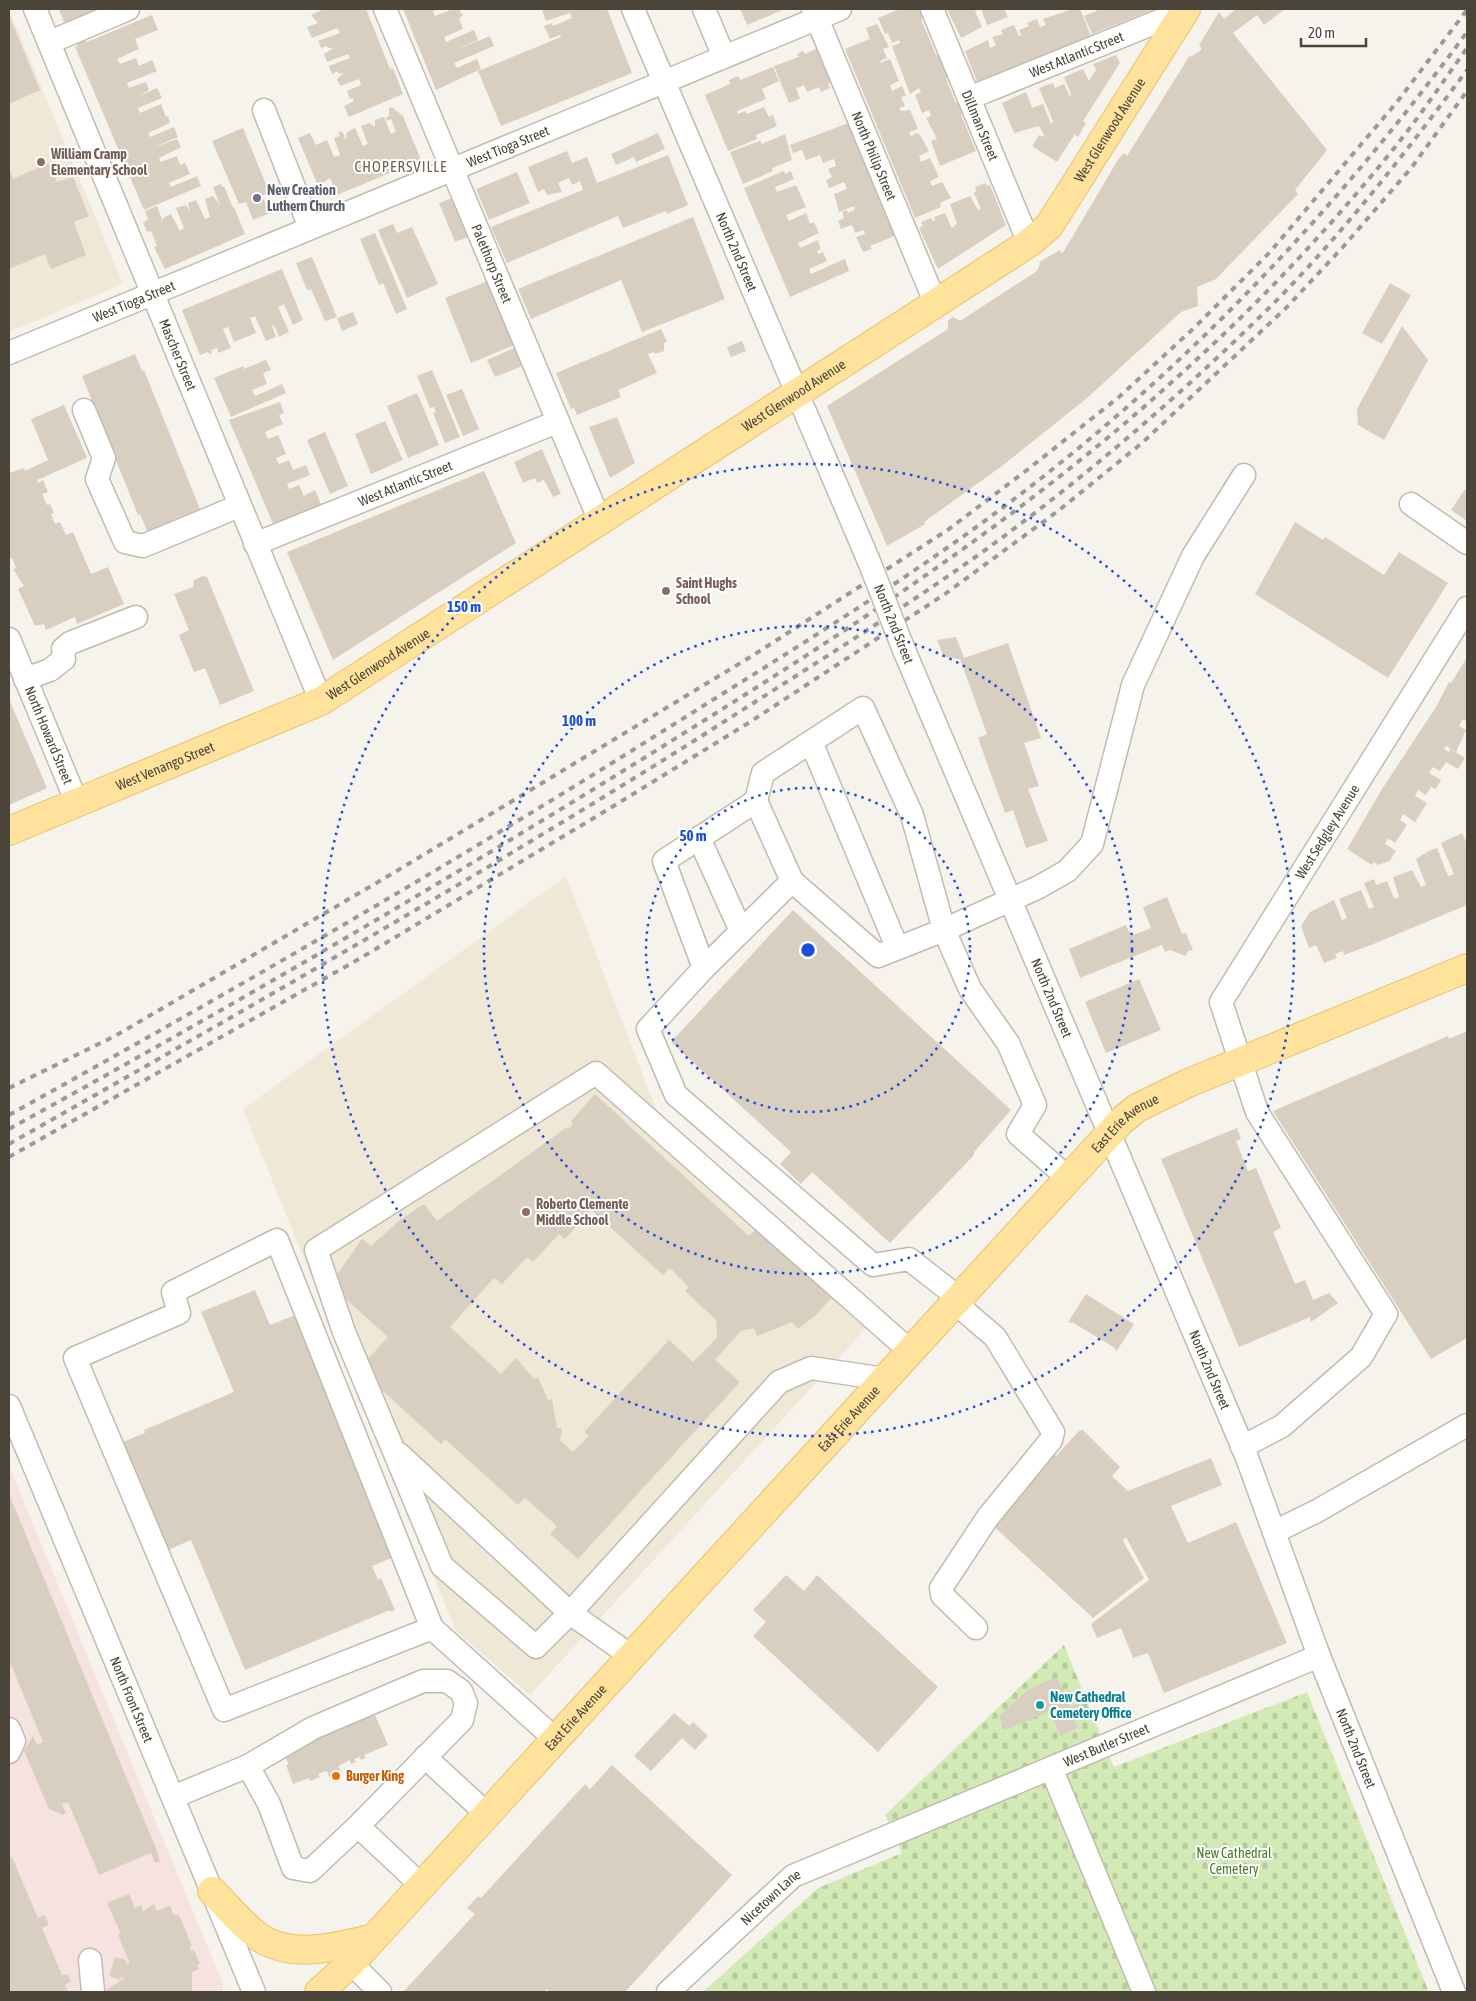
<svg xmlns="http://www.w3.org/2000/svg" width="1476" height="2001" font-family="'Asap Condensed',sans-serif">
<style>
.education{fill:#efe8d6}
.medical{fill:#f6e3e0}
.cemetery{fill:url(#cemetery-stones)}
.building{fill:#d8cfc1;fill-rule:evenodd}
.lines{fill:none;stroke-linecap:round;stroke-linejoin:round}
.minor-casing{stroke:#c2bbae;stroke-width:25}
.major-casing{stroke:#e6c16a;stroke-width:30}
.minor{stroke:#fff;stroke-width:22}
.major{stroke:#ffe39c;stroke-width:28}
.rail{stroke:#9a9a9a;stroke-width:4;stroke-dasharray:6 6;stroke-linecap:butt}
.minor-bridge-casing{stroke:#c2bbae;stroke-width:25;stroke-linecap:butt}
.minor-bridge{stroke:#fff;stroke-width:22}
.ring{fill:none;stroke:#1d4ed8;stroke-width:2.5;stroke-dasharray:2.5 5}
.education-dot{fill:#8d6e63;stroke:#fff;stroke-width:2}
.worship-dot{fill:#6b7280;stroke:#fff;stroke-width:2}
.culture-dot{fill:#0f9aa8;stroke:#fff;stroke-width:2}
.food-dot{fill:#e8710a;stroke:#fff;stroke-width:2}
.labels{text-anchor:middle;stroke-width:4;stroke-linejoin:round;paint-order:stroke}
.street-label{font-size:14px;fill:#4b4439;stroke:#fff}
.education-label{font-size:14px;font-weight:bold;fill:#785e54;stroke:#fff;text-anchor:start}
.worship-label{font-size:14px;font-weight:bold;fill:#5b616d;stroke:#fff;text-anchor:start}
.culture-label{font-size:14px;font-weight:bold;fill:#0d838f;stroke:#fff;text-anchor:start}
.food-label{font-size:14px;font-weight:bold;fill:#c56008;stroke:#fff;text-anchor:start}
.park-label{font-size:14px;fill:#4a7f2a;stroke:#fff}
.neighbourhood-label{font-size:15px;letter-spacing:1px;fill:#6e6250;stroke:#fff}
.centre{fill:#1d4ed8;stroke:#fff;stroke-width:2.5}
.ring-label{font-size:15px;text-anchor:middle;font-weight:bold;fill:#1d4ed8;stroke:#fff;stroke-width:4;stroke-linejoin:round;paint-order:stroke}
</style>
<defs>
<pattern id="cemetery-stones" width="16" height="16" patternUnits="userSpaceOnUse" patternTransform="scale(1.25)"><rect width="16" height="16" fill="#d2eab5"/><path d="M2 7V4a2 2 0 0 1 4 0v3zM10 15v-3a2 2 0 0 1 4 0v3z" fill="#b6ca9c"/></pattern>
</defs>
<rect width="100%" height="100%" fill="#f6f3ec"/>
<path class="education" d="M9,9L123,284L9,332Z
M566,876L656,1109L878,1315L530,1695L456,1631L243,1109Z"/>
<path class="medical" d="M9,1466L223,1984L222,1992H9Z"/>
<path class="cemetery" d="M1064,1645L1114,1767L1307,1692L1429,1992H703L818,1888L902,1853L885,1815Z"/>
<path class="building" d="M59,9H105L65,25Z
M324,9H366L390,69L393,68L403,94L349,117L344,106L354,101L353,98L350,99L347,91L361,85L359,79L340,86L337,79L344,73L339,74L338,71L332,74L329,66L350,58L348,54L327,62L324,54L333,48H328L327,46L321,48L318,41L340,33L337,28L312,38L307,27L318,23L311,15Z
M403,9H439L433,11L435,16L453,9H459L463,16L459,18L463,29L444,37L446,42L474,30L478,40L451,52L490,36L494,46L454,63L457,68L477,59L481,69L436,90Z
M544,9H607L632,73L501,126L478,71L561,37L560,35L550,39L544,26L552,23L553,26L572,18L570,13L546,21L542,10Z
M740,9H785L747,25Z
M900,9H921L925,18L921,19L936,55L939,53L949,78L946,79L956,103L959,102L964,114L961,115L976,151L940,166L931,141L937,139L926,118L931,116L929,110L922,113L915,95L921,92L919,88L910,94L892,46L900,43L899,40L892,43L888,33L885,34L878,18Z
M947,9H981L975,11L982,27L961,38Z
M981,9H1004L1008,17L987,25Z
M1073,9H1080L1091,36L977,82L965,51L988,40L990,48L996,45L992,37L1003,34L1001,30L1014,25L1019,36L1021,35L1019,30L1029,26L1027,23L1037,19L1040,27L1046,25L1043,19Z
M1096,9H1155L1092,34L1084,16L1097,11Z
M1236,9H1285L1264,25L1257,15L1233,33L1327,150L1295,190L1298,194L1216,279L1197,287L1198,306L1181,312L1086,399L1002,466L924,522L925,524L887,546L827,406L948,329V321L953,317L960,321L1037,271L1040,264L1039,262L1060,250L1062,253L1064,251L1119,158L1124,153L1127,156L1190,55L1191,57L1202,49L1199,45L1219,12L1224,19Z
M9,15L40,90L9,104Z
M152,15L158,30L135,39L139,49L117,59L120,64L136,58L139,66L152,60L157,71L127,83L129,88L146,82L149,90L137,97L157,88L162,98L138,108L140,113L161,104L166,117L168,116L170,123L148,133L150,137L174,127L178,137L150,149L177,139L181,147L159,158L161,162L177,156L180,165L185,163L190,174L169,183L171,187L197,176L201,186L144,210L75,47L78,46L76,43L86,39L87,42Z
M877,24L889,47L883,49L887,58L880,61L881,63L890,59L899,81L890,85L892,91L902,86L906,96L901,97L905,106L899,108L901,111L910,110L918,129L909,132L911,136L917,133L920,135L929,151L919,156L921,162L930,158L939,177L930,181L932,186L942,182L951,198L940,203L941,207L915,218L845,49L870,39L866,28Z
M818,48L831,82L828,84L830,88L821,92L819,87L807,92L804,85L800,87L796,88L800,99L789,103L774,66L799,57L797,54L803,51L805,54Z
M1116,55L1120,63L1083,121L1086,123L1078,137L1075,134L1057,162L1032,146L1039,135L1043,137L1044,135L1039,126L1014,133L1002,103L1026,92L1032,108L1043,104L1051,124L1053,121L1039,88L1053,83L1055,88L1064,84L1070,97L1071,94L1064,77L1083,69L1089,81L1096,70L1093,64Z
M773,67L779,81L762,89L766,99L737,111L738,114L745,111L747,114L764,107L769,117L773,115L777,126L756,135L757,139L728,151L705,95L730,84L729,80L738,76L740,80Z
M392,107L403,116L421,160L337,195L330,178L318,186L298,138L310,133L316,145L327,140L334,157L340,155L334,138L340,136L338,133L342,131L346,140L347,132L355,128L363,146L368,144L361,126L369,123L375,127V120L384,117L391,134L396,132L391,119L387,121L386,118L389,116V108Z
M851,122L897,235L870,246L872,249L863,252L856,237L865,234L864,230L855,233L852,225L841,229L838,221L844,218L842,212L847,210L848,213L855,210L854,206L839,212L834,194L847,189L844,182L829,188L826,180L832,177L828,169L836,166L834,159L823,163L820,155L806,160L802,150L793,153L790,145Z
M243,128L269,192L262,196L270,213L253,220L246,202L239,204L212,141Z
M658,133L665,149L636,162L634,157L616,165L611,154Z
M785,134L792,160L772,168L773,171L743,184L730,152L760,141L762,144Z
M567,151L572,163L587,157L597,183L668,155L688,205L667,214L666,211L623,228L618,216L507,263L491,227L583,190L580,181L572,185L569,178L558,183L562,192L547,195L544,189L538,192L528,167Z
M49,163L57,182L73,177L89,216L74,222L86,255L51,269L45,254L9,269V168L13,179Z
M784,171L785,174L791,171L794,179L775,187L777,192L796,185L806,207L786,215L789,221L806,213L810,224L814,222L819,233L798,243L800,248L818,240L821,249L817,251L818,254L823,252L827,261L809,269L811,274L845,259L849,271L790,297L744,188Z
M517,172L530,203L489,220L476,189Z
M985,183L987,186L990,185L1006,225L938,269L919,228L923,226L921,222L931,218L933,221H935L934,217L945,213L952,228L957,224L950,204L970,196L978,210L981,209L974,193L976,191L975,187Z
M221,184L222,187L224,186L233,208L234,207L245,234L165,269L154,247L157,246L151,231L147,232L143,223L148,219L145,211L157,206L163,222V218L171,214L180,231L184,228L176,208L186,205L190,212L188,203L196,200L205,219L210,217L205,199L213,196L220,205L213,187Z
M452,198L470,236L455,242L439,203Z
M693,217L725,299L642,332L621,280L531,319L518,289Z
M393,224L397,233L412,227L438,284L407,298L378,230Z
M375,233L407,309L396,314L383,283L379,285L360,239Z
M312,257L337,317L325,321L311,289L307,290L296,263Z
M282,269L303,320L293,325L284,304L278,307L289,332L279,337L274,325L272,326L276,337L266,341L255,316L250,318L256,333L234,342L228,327L225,328L223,329L231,348L218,353L217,348L211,350L212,353L209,354L208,352L200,355L182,310Z
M488,281L514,345L471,363L445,298Z
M1390,283L1411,295L1382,344L1362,333Z
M353,312L358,324L342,331L337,318Z
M1402,326L1428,360L1384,440L1358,425L1357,409Z
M661,329L667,342L664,343V351L655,354L654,352L648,354L657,373L618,390L621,397L577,415L574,408L571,409L556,373Z
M742,341L746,351L731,357L727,347Z
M514,348L522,366L495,377L487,360Z
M135,354L142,371L144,370L200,509L147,531L140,514L138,515L82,376Z
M266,360L271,370L263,373L267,384L252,390L255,396L282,384L286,393L231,417L214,378L243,366L244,369Z
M432,370L460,437L445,443L433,413L436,412L434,407L430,408L417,376Z
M462,389L479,429L463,436L446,395Z
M417,393L439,445L408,458L387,406Z
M280,402L284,413L279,415L283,424L265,432L268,439L278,435L282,444L286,454L276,458L279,464L289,460L293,470L306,465L310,475L287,484L289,489L299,485L304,496L315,490L321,504L274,526L229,420Z
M64,405L87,458L37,480L38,483L43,480L48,492L42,494L47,505L50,504L54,513L51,514L55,524L60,522L66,535L73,532L91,574L108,567L124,604L77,624L75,617L46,630L44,624L35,626L18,589L24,586L13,569L16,568L12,558L9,559V473L24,468L25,471L48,460L31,419Z
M617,417L635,463L610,478L589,427Z
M385,421L403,460L371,474L355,434Z
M325,432L348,486L330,494L307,440Z
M542,449L561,494L553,497L544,480L537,483L535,478L523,483L514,462Z
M484,471L516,543L333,660L287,552Z
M1465,489L1467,491V521L1451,510Z
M1295,522L1323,540L1325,537L1384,575L1399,552L1448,583L1388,678L1255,594Z
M203,576L207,577L254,691L220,705L205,668L194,672L179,635L189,630L174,594L193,587L194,580Z
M956,637L964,658L1008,643L1041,738L1024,743L1039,786L1028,789L1048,841L1026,848L1013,810L1005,813L978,738L987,734L960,659L944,657L937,640Z
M1466,659L1467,722L1463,719L1459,726L1466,730L1456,752L1446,746L1444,749L1449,752L1450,749L1465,758L1458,769L1446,762L1440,771L1433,767L1429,773L1441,780L1436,789L1431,787L1426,795L1418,790L1415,796L1427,803L1415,822L1403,814L1400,820L1407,825L1395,843L1388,838L1385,844L1396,851L1390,860H1392L1378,865L1374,862L1372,865L1347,849L1382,789L1436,707L1449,682L1451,683Z
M9,699L47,788L9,805Z
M1462,833L1467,844V905L1371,945L1344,955L1343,951L1335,954L1337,958L1324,963L1316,945L1309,948L1301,926L1310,912L1334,900L1342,920L1347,918L1339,899L1361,890L1369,909L1374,907L1364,883L1374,879L1376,885L1387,881L1394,898H1397L1399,897L1393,877L1412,870L1421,887L1426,885L1416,859L1425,853L1427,857L1426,852L1437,848L1448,876L1454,874L1441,843Z
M1167,897L1182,934L1186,933L1193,950L1188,951L1186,956L1170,950L1165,952L1162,945L1080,978L1069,949L1126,925L1131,936L1151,928L1143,907Z
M793,910L1011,1110L974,1152V1155L890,1243L812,1172L801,1184L780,1164L791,1152L671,1042Z
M1139,979L1161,1030L1106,1053L1085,1002Z
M1467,1031V1338L1431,1359L1273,1111L1448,1036L1449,1039Z
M595,1094L749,1236L756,1229L833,1296L816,1315L798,1329L792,1322L757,1336L754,1328L741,1331L715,1360L740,1382L578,1559L550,1534L557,1526L525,1498L518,1505L445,1439L441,1444L375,1384L366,1361L388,1337L339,1293L342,1290L332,1282L362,1239L371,1246L400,1220L424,1204L437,1221L567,1127L568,1129L573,1124L571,1121ZM591,1210L663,1275L670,1268L689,1287L685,1291L716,1320L717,1338L693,1362L669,1340L584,1432L589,1436L573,1452L560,1440L562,1428H557L552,1399L548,1400L538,1377L534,1379L516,1358L501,1374L450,1327L494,1278L502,1284L527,1257L533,1262L559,1234L565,1239Z
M1237,1128L1241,1139L1236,1141L1248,1171L1256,1168L1281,1228L1273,1232L1295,1284L1305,1280L1313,1300L1329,1293L1338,1303L1311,1322L1310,1317L1239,1347L1161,1159Z
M255,1290L270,1325L298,1314L399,1555L372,1566L378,1580L381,1578L395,1610L391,1612L390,1610L245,1670L191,1540L168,1550L123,1442L145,1433L144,1430L234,1392L201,1312Z
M1086,1294L1134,1324L1116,1352L1115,1348L1072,1322L1071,1323L1068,1322Z
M1083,1430L1120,1467L1112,1476L1128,1491L1211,1458L1222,1485L1171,1506L1188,1543L1236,1522L1287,1643L1164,1693L1148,1653L1133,1658L1121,1628L1097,1638L1091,1624L1149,1580L1126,1537L1123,1541L1144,1578L1093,1618L990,1523L1054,1453L1056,1456L1079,1431Z
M9,1494L157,1851L160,1861L155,1863L151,1853L99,1875L68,1802L62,1804L66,1813L63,1815L49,1809L24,1751L33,1736L37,1745L43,1742L9,1660Z
M786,1575L804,1591L817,1575L938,1687L878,1752L753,1636L766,1622L753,1610Z
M1057,1677L1070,1707L1078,1703L1082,1714L1073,1717L1078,1728L1060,1736L1050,1711L1005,1730L999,1716L1029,1689Z
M368,1713L370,1717L375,1715L388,1745L364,1755L366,1758L361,1760L360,1757L354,1759L356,1762L351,1764L350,1760L338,1766L341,1772L329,1777L327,1771L318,1774L320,1777L310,1781L309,1778L293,1784L286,1765L289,1764L283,1754L323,1736L321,1733L338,1726L339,1730L360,1721L359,1717Z
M674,1713L689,1726L693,1722L708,1736L695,1750L682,1738L651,1771L634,1756Z
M612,1765L732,1875L625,1992H550L547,1989L544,1992H403L475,1914L467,1908L478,1896L481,1898L585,1784L590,1789Z
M12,1857L38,1918L45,1915L49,1925L42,1928L62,1975L68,1974L71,1982L65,1984L68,1992H9V1858Z
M129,1894L135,1908L141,1905L143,1911L154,1904L157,1911L170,1905L173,1914L179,1915L192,1946L189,1947L191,1951L194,1950L200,1964L197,1965L199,1969L192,1972V1992H105L104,1991L125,1978L121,1977L120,1980L109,1976L115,1957L126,1960V1963L130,1964L118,1935L121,1934L107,1903Z"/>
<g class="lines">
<defs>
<g id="minor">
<path id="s1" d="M35,9L321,701"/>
<path id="s2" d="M385,9L599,519"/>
<path id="s3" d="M633,9L868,559"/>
<path d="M704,9L724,57"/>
<path id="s4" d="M813,9L935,302"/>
<path id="s5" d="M932,9L1029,243"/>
<path d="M50,42L128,9"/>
<path id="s6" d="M969,98L1184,11L1182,9"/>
<path d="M264,110L310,228"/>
<path id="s7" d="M9,353L840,9"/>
<path d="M84,410L104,458L97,479L125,542L143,546L239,506"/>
<path d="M1411,504L1467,543"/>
<path id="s8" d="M255,544L557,422"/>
<path id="s9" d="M9,639L77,803"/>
<path id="s10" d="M904,650L1246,1455L1319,1656L1454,1992"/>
<path d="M25,679L50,670L64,659L63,649L70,643L136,617"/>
<path d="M811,742L897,947"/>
<path d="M756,801L792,881"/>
<path d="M699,838L741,931"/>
<path d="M704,968L792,881L878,956L944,930L1039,887L1067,871L1092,844L1133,685L1193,556L1244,475"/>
<path d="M959,1298L909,1259L873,1265L676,1095L648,1029L704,968L664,861L756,801L763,773L863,708L912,815L944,930L970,989L1008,1043L1035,1105L1018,1134L1068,1178"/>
<path d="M954,1302L995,1337L1053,1432L1051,1440L988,1517L941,1588L942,1595L976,1628"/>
<path d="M882,1382L878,1378L811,1368L779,1382L570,1613L536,1647L442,1566L344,1332L316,1250L596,1073L910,1351"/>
<path id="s11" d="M9,1406L254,1992"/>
<path id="s12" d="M1242,1447L1282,1426L1361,1357L1386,1314L1257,1112L1221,1002L1467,608"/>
<path d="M399,1454L570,1613L631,1656"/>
<path d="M1274,1532L1317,1511L1467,1425"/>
<path d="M432,1628L277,1240L173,1292L179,1313L75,1358L224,1710L432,1628L555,1739"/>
<path d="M9,1729L14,1741L9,1752"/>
<path d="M425,1757L487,1814"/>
<path d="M248,1766L313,1728L423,1681H447L461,1691L466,1703L462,1720L358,1826"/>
<path d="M1051,1768L1144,1992"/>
<path d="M173,1797L248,1766L269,1804L293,1868L310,1871L358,1826L421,1885"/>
<path d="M90,1960L93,1992"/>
<path d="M351,1963L380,1992"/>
<path id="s13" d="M668,1992L793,1876L1319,1656"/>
</g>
<g id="major">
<path id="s14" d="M9,831L321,701L1029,243L1049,226L1186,9"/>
<path d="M212,1891C227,1906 242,1925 259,1937C293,1960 335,1946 372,1939"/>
<path id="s15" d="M319,1992L351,1963L1121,1121L1137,1108L1186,1084L1467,968"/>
</g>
</defs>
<use href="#minor" class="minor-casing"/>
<use href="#major" class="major-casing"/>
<use href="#minor" class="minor"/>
<use href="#major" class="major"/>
<path class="rail" d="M9,1088L115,1036L395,872L752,656L949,529L1027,470L1119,397L1194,328L1270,252L1397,102L1467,10
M9,1115C229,993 447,867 660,733C787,653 917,575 1035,483C1200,355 1344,200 1467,32
M9,1129C224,1011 436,887 644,758C837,638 1029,516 1196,360C1266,296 1331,226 1391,152C1418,119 1442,83 1467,48
M9,1144C240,1013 471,881 697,739C792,678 888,619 981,553C1085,478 1183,393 1274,303C1345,231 1407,151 1467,70
M9,1157L359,959L612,807L750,722L945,594L1058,511L1142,443L1286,308L1343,247L1412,167L1467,91"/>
<defs>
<path id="minor-bridge" d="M868,559L904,650"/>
</defs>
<use href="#minor-bridge" class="minor-bridge-casing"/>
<use href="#minor-bridge" class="minor-bridge"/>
</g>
<g class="ring">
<circle cx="808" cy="950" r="162"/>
<circle cx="808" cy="950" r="324"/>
<circle cx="808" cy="950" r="486"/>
</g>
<g class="education-dot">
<circle cx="41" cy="162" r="5"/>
<circle cx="666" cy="591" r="5"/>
<circle cx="526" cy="1212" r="5"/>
</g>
<circle class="worship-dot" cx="257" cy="198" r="5"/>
<circle class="culture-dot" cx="1040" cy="1705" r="5"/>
<circle class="food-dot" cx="336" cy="1776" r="5"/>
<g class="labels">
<g class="street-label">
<text dy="5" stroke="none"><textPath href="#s6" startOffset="116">West Atlantic Street</textPath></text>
<text dy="5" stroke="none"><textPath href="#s5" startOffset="126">Dillman Street</textPath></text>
<text dy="5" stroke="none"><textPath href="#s14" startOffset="1321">West Glenwood Avenue</textPath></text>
<text dy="5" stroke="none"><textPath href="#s7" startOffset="540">West Tioga Street</textPath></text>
<text dy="5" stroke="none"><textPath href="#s4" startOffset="159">North Philip Street</textPath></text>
<text dy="5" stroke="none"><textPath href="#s3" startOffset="264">North 2nd Street</textPath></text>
<text dy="5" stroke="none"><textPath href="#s2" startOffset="276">Palethorp Street</textPath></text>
<text dy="5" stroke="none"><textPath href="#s7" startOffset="135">West Tioga Street</textPath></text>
<text dy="5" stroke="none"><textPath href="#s1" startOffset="374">Mascher Street</textPath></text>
<text dy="5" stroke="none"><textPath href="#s14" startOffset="901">West Glenwood Avenue</textPath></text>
<text dy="5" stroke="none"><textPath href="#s8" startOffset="162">West Atlantic Street</textPath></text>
<text transform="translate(894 624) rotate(68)" y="5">North 2nd Street</text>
<text dy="5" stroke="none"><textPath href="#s14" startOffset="406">West Glenwood Avenue</textPath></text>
<text dy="5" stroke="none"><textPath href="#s9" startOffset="104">North Howard Street</textPath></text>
<text dy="5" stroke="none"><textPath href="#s14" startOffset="169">West Venango Street</textPath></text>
<text dy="5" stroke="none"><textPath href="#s12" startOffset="756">West Sedgley Avenue</textPath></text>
<text dy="5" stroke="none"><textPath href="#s10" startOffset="378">North 2nd Street</textPath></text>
<text dy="5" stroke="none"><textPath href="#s15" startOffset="1186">East Erie Avenue</textPath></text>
<text dy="5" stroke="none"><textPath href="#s10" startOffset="782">North 2nd Street</textPath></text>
<text dy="5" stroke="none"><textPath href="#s15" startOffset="781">East Erie Avenue</textPath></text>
<text dy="5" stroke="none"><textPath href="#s11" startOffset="318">North Front Street</textPath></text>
<text dy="5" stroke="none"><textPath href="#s15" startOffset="376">East Erie Avenue</textPath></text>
<text dy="5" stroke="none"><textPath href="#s13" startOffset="510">West Butler Street</textPath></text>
<text dy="5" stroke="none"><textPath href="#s10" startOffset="1188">North 2nd Street</textPath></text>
<text dy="5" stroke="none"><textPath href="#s13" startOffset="140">Nicetown Lane</textPath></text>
</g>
<g class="education-label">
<text x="51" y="159">William Cramp<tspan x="51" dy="16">Elementary School</tspan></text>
<text x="676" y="588">Saint Hughs<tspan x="676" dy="16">School</tspan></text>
<text x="536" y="1209">Roberto Clemente<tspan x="536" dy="16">Middle School</tspan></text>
</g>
<g class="worship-label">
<text x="267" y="195">New Creation<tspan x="267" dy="16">Luthern Church</tspan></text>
</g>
<g class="culture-label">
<text x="1050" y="1702">New Cathedral<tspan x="1050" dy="16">Cemetery Office</tspan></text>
</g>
<g class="food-label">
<text x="346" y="1781">Burger King</text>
</g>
<g class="park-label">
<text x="1234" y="1858">New Cathedral<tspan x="1234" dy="16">Cemetery</tspan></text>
</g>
<g class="neighbourhood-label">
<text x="401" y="172">CHOPERSVILLE</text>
</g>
</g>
<circle cx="808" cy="950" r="8" class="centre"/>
<g class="ring-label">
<text x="464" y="612">150 m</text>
<text x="579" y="726">100 m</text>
<text x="693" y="841">50 m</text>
</g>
<rect width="1476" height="2001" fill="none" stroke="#4b4439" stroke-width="20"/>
<path d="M1301 38v8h65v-8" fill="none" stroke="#4b4439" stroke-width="2.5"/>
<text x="1308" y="38" font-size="15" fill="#4b4439" stroke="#ffffff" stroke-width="4" paint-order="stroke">20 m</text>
</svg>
